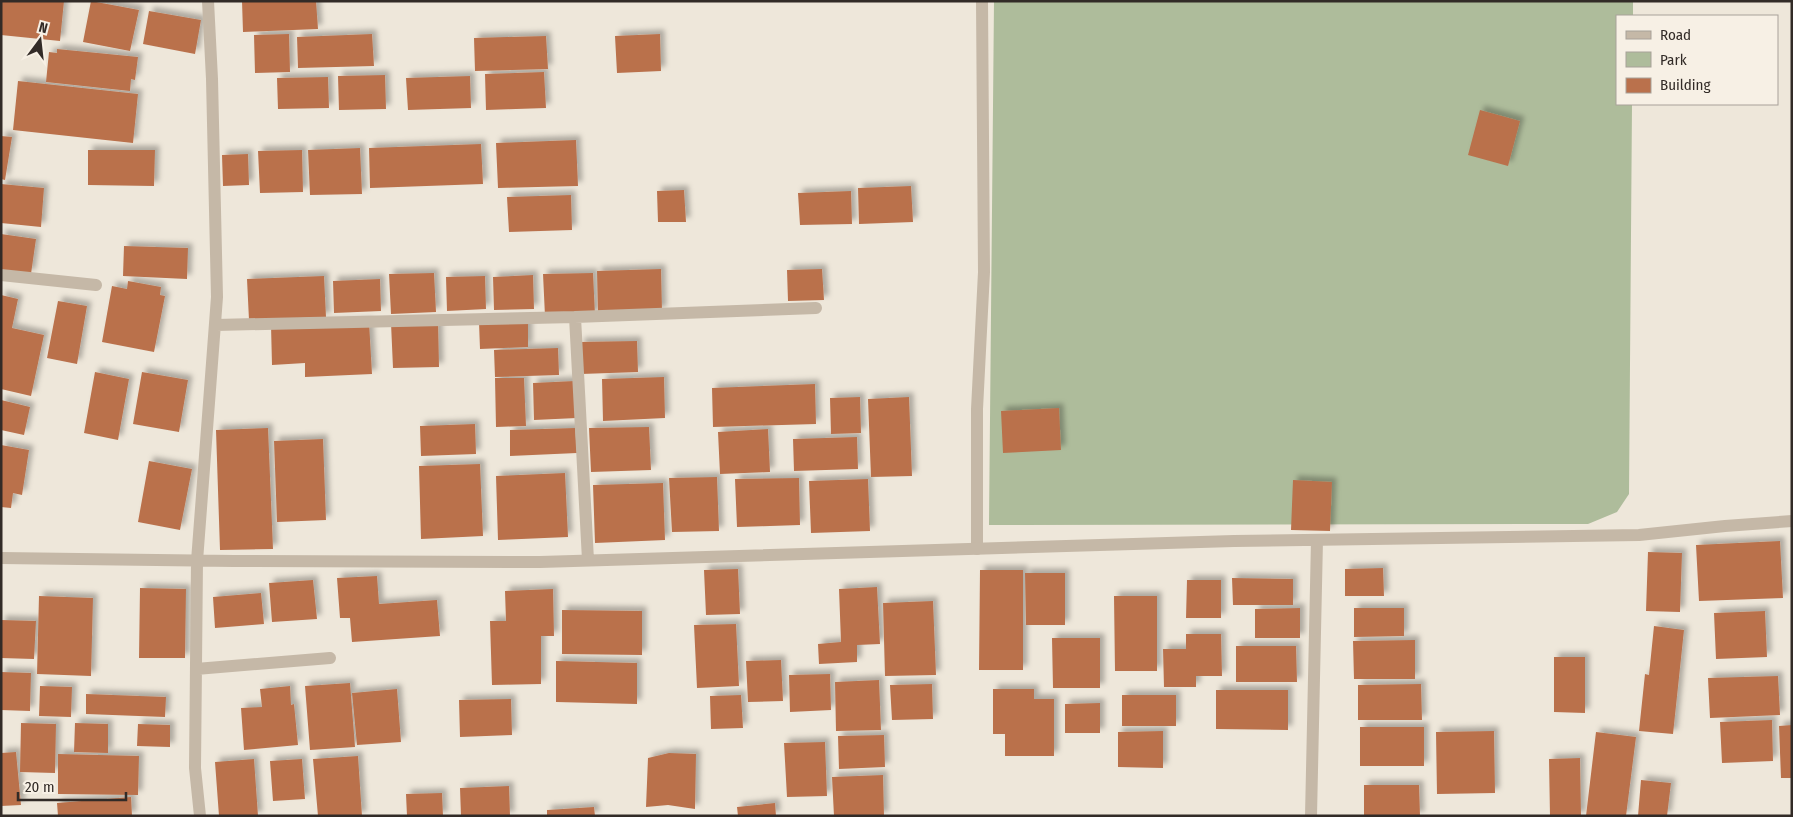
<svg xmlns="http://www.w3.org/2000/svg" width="1793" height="817" font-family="'Fira Sans Condensed',sans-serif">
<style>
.green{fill:#aebc9b}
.building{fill:#ba714c;filter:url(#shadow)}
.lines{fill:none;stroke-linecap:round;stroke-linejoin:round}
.lane{stroke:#c5b8a7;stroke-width:12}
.street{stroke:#c5b8a7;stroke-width:12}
</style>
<defs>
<filter id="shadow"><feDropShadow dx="4.5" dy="-4.5" stdDeviation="2.5" flood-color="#0004"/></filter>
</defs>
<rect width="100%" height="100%" fill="#eee7da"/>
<path class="green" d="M994,1H1633V16H1617V104H1632L1629,494L1617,512L1588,524L989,525Z"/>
<path class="building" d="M1,1H64L60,41L1,35Z
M91,1L139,10L130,51L83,42Z
M242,1H316L318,29L243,32Z
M149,11L201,20L195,54L143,44Z
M289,34L290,72L255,73L254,35Z
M372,34L374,66L298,68L297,37Z
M660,34L661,71L617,73L615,36Z
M546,36L548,69L475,71L474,38Z
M57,49L138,57L135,80L131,79L130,91L46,82L49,52L57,53Z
M544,72L546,108L486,110L485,74Z
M385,75L386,109L339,110L338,76Z
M470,76L471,108L408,110L406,78Z
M328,77L329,108L278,109L277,78Z
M18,81L138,94L133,143L13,130Z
M1480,110L1520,121L1508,166L1468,155Z
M1,136L12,137L5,180L1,179Z
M576,140L578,186L498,188L496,143Z
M481,144L483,184L370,188L369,148Z
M360,148L362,194L310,195L308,150Z
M88,150H155L154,186L88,185Z
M302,150L303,192L260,193L258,151Z
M248,154L249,185L223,186L222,155Z
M1,184L44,188L41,227L1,223Z
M911,186L913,222L859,224L858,188Z
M684,190L686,222H658L657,191Z
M851,191L852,224L800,225L798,193Z
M571,195L572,230L509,232L507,197Z
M1,234L36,239L31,274L1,270Z
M124,246L188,248L187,279L123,276Z
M661,269L662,311L598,313L597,271Z
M822,269L824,300L788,301L787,270Z
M434,273L436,312L391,314L389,274Z
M593,273L595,315L545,316L543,274Z
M533,275L534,309L494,310L493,277Z
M324,276L326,317L249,320L247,279Z
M485,276L486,309L447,311L446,277Z
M380,279L381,311L334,313L333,281Z
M128,281L161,287L160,295L165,296L154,352L102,342L112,286L127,289Z
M1,295L18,299L12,328L44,335L31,396L1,389Z
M58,301L87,306L77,364L47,358Z
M528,320V347L480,349L479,322Z
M438,321L439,367L393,368L391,323Z
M369,322L372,374L305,377V363L272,365L271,325Z
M637,341L638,372L581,374L580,342Z
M558,348L559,375L495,377L494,350Z
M95,372L129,379L118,440L84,433Z
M142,372L188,380L179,432L133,424Z
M664,377L665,418L603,421L602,379Z
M495,378H524L526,426L496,427Z
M575,381L577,418L534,420L533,383Z
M815,384L816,424L713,427L712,388Z
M860,397L861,433L831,434L830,398Z
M909,397L912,476L871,477L868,399Z
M1,400L30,407L24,435L1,430Z
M1059,408L1061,450L1003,453L1001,411Z
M475,424L476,454L421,456L420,426Z
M649,427L651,470L591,472L589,428Z
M268,428L273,549L220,550L216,430Z
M575,428L577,453L510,456V430Z
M768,429L770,472L720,474L718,432Z
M857,437L858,469L794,471L793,439Z
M323,439L326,520L277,522L274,441Z
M1,445L29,450L22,495L13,493L11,508L1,507Z
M149,461L192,469L180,530L138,522Z
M480,464L483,536L421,539L419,466Z
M565,473L568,537L498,540L496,476Z
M717,477L719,531L672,532L669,478Z
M799,478L800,525L737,527L735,479Z
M868,479L870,531L811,533L809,481Z
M1293,480L1332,482L1330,531L1291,530Z
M663,483L665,540L595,543L593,485Z
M1780,541L1783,598L1699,601L1696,545Z
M1648,552L1682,553L1680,612L1646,611Z
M1383,568L1384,596H1345V569Z
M738,569L740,614L706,615L704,570Z
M980,570H1023V670H979Z
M1025,573H1065V625H1026Z
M377,576L379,604L437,600L440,636L352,642L350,618H340L337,578Z
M1232,578L1293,579V605H1233Z
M313,580L317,619L272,622L269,583Z
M1187,580H1221V618H1186Z
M877,587L880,644L857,645V662L819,664L818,644L841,642L839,589Z
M140,588L186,589L185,658H139Z
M553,589L554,636H541V684L492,685L490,621H506L505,591Z
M261,593L264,624L215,628L213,597Z
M39,596L93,598L91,676L37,674Z
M1114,596H1157V671H1115Z
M933,601L936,675L885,676L883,603Z
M1300,608V638H1255V609Z
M1354,608H1404V636L1354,637Z
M562,610L642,611V655L562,654Z
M1765,611L1767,657L1716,659L1714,613Z
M1,620L36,621L34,659L1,658Z
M736,624L739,686L697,688L694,625Z
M1654,626L1684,630L1673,734L1639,731L1645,674L1649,675Z
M1186,634H1221L1222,676H1196V687H1164L1163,649H1186Z
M1052,638H1100V688H1053Z
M1415,640V679H1354L1353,641Z
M1236,646H1296L1297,682H1236Z
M1554,657H1585V713L1554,712Z
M781,660L783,701L748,702L746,661Z
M556,661L637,663V704L556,702Z
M1,672L31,673L30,711L1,710Z
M830,674L831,710L790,712L789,675Z
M1778,676L1780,715L1710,718L1708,678Z
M879,680L881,730L836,731L835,682Z
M350,683L355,747L310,750L305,686Z
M932,684L933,719L892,720L890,685Z
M1421,684L1422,720H1358V685Z
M40,686L72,687L71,717L39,716Z
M290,686L291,705L294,704L298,745L244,750L241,708L262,707L260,689Z
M397,689L401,742L357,745L352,693Z
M993,689H1034V699H1054V756H1005V734H993Z
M1216,690H1288V730L1216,729Z
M86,694L166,697L165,717L86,714Z
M741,695L743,728L711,729L710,696Z
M1122,695H1176V726H1122Z
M511,699L512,735L460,737L459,700Z
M1100,703V733H1065V704Z
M1772,720L1773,761L1722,763L1720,722Z
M21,723L56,724L55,773L20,772Z
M75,723L108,724V753L74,752Z
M138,724L170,725V747L137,746Z
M1792,725V778H1781L1779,726Z
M1360,727H1424V766H1360Z
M1163,731V768L1118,767V732Z
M1494,731L1495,793L1437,794L1436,732Z
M1596,732L1636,737L1626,816H1586Z
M884,735L885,767L839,769L838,736Z
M825,742L827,796L787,797L784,743Z
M16,752L21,805L1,806V753Z
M669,753L696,754L695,809L668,805L646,807L648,758Z
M58,754L139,756L138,795L58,794Z
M358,756L362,816H318L313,759Z
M1580,758L1581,816H1550L1549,759Z
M254,759L258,816H219L215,762Z
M302,759L305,799L273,801L270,761Z
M883,775L884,816H834L832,777Z
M1641,780L1671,783L1667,816H1638Z
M1364,785H1419L1420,816H1364Z
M509,786L510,816H461L460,788Z
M442,793L443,816H407L406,794Z
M131,797L132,816H58L57,803Z
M775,803L776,816H738L737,807Z
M594,807L595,816H547V810Z"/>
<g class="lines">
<path class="lane" d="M977,549V409L984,272L982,1"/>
<path class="street" d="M1,275L96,285
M575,317L588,560
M216,325L575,317L816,308
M1,558L234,561L540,562L1234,541L1639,535L1725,526L1792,521
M196,669L330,658
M200,816L195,768L197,561L217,297L212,79L208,1
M1311,816L1317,540"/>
</g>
<rect width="1793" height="817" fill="none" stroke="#322b27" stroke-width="5"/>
<rect x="1616" y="15" width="162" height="90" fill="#f7f0e5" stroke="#a8a199"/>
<rect x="1626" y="31" width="25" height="8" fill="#c5b8a7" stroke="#a8a199"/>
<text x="1660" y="40" font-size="15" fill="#322b27">Road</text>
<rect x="1626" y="52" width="25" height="15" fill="#aebc9b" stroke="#a8a199"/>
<text x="1660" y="65" font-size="15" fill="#322b27">Park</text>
<rect x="1626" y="78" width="25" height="15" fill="#ba714c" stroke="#a8a199"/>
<text x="1660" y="90" font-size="15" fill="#322b27">Building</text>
<g transform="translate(40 40) rotate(15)" stroke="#f7f0e5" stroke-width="4" paint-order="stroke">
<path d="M0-4L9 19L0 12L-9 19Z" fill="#322b27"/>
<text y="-8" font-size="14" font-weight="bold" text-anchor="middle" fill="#322b27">N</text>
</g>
<path d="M18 792v8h108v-8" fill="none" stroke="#322b27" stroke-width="2.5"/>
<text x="25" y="792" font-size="15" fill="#322b27" stroke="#f7f0e5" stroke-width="4" paint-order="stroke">20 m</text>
</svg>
